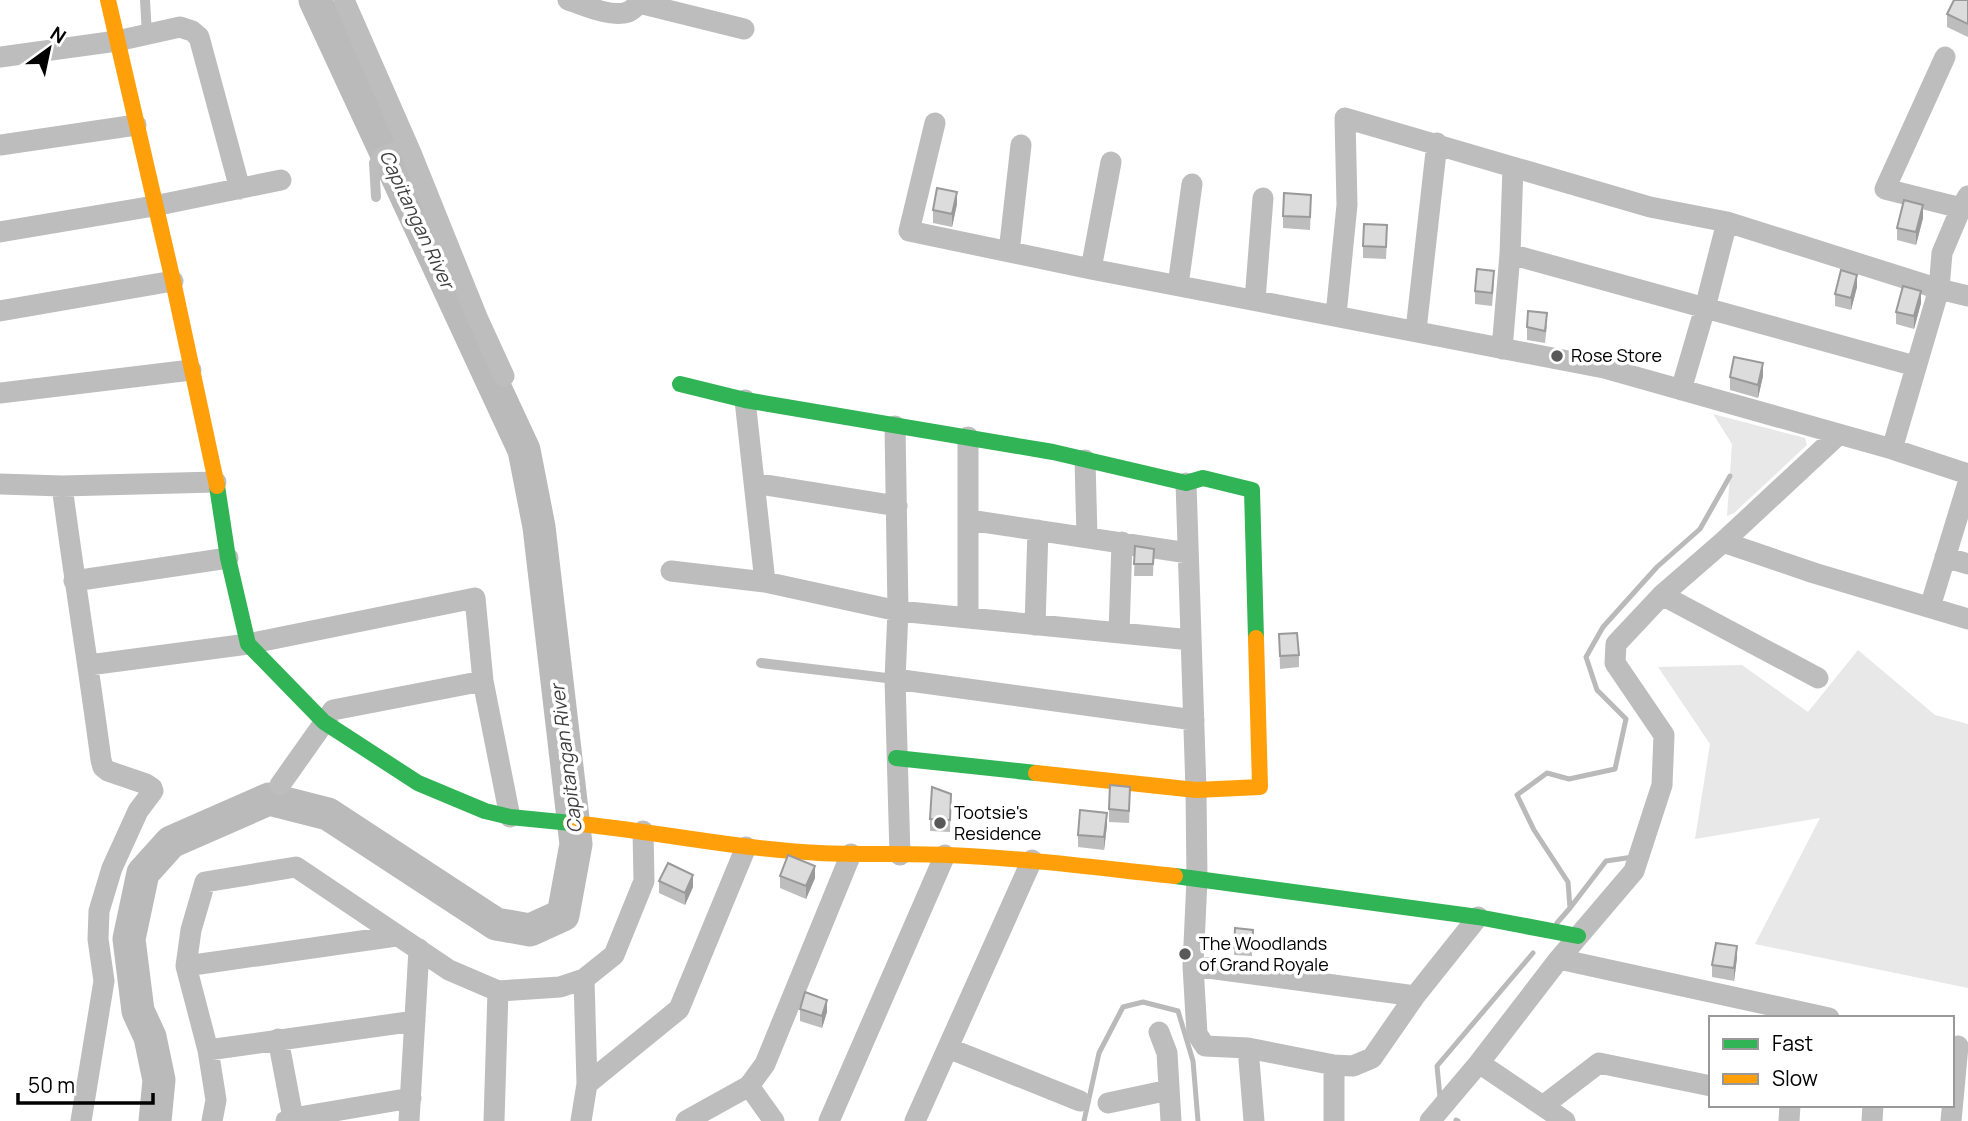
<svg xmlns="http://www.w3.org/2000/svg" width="1968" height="1121" font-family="Manrope,sans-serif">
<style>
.green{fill:#e8e8e8}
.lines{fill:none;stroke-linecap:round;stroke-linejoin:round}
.stream{stroke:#bababa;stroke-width:5}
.river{stroke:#bababa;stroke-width:33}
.lane{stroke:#bdbdbd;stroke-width:10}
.street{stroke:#bdbdbd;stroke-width:21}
.fast{stroke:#30b455;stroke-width:16}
.slow{stroke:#ff9f0a;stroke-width:16}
.wall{fill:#bdbdbd}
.shaded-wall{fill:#9a9a9a}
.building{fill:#dcdcdc;stroke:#9a9a9a;stroke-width:2}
.poi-dot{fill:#595959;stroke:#fff;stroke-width:2.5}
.labels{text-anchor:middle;stroke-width:7;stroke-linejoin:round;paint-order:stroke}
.poi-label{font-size:18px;fill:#000;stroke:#fff;text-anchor:start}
.water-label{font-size:19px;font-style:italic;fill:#3e3e3e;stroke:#fff}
</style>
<rect width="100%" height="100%" fill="#fff"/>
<path class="green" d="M1713,414L1805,438L1807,445L1734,513L1727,516L1732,444Z
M1858,650L1935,715L1968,724V988L1755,944L1820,818L1695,839L1710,744L1658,667L1742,665L1808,712Z"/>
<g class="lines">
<path class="stream" d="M1570,908L1606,861L1633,857
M1557,923L1570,908L1568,882L1534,830L1517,795L1547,773L1569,779L1615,769L1626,719L1597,690L1586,657L1603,627L1657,567L1700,529L1730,476
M1440,1097L1437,1066L1533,953
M1456,1120L1458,1121
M1084,1121L1099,1053L1123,1007L1143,1002L1178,1011L1193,1061L1198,1121"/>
<path class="river" d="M155,1121L159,1080L150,1037L138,1011L129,939L143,873L171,842L269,799L328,814L496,924L530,930L563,915L576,844L539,527L524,450L315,0"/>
<path class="lane" d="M145,0L147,35
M376,197L374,163L378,154L406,141
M761,663L895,679"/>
<path class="street" d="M344,0L411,153L477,317L504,376
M568,0C584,5 607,16 624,13C632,12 637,5 642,0
M639,3L744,29
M0,57L117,41L180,27L192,31L199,37L240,189
M1945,57L1885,189L1961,208
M935,123L909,231L1091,269L1604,368L1892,449L1968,474
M0,145L136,125
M0,232L154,206L281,180
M1009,252L1021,145
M1510,254L1915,366
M1091,269L1111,162
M1178,285L1192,184
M1255,300L1263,198
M0,311L173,281
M1336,315L1347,205L1345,118L1650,207L1727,222
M1416,330L1437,143
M1502,349L1510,254L1513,167
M1681,390L1705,308L1727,222L1939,289L1968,296
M0,393L191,370
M745,400L765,582
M895,426L898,611L895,679L900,855
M968,437V618
M1892,449L1939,289L1942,253L1961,208L1968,196
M1085,460L1087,537
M754,483L897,506
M1186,483L1196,790L1197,879L1193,966L1415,996L1478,917
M0,484L62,486L216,482
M62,486C74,578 89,669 101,760L103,767L108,771L146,784L152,788L153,791L138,811L123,844L112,868L99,911L98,939L104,981L81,1121
M969,520L1188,553
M1723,542L1814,573L1968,619
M1945,557L1968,564
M671,571L765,582L898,611L1191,640
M74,581L228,558
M1662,595L1818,678
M1930,607L1968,483
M1035,625L1038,530
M1119,633L1122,542
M89,665L248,644L475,598L483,681L510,817
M895,679L1194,720
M280,785L333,710L483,681
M186,966L396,936
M1193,966L1197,1034L1205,1046L1248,1048L1334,1065L1353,1066L1372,1058L1415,996
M1829,1018L1559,959L1634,871L1662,785L1664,735L1615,663L1616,644L1662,595L1723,542L1839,434
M1159,1032L1167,1053L1171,1121
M278,1039L293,1118L286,1121
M948,1048L1080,1101
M1248,1048L1254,1121
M208,1050L415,1021
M1479,1063L1565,1121
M1334,1065V1121
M587,1084L679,1009L746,847
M749,1086L774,1121
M1108,1103L1169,1090
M1544,1105L1599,1063L1711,1086
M293,1118L411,1098
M212,1121L216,1100L208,1050L186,966L191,930L205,882L296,867L449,970L498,991L560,987L584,979L614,955L644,881L643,831
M409,1121L419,949
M494,1121L498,991
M581,1121L587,1084L584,979
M686,1121L749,1086L765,1064L851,854
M829,1121L945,855
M915,1121L1032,860
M1430,1121L1479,1063L1559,959
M1789,1121L1790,1105
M1872,1121L1873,1105
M1951,1121L1958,1046"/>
<path class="fast" d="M680,384L745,400L1053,452L1186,483L1203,478L1252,490L1256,638
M217,486L228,558L248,644L324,722L418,783L485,811L510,817L571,823
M896,758L1036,773
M1175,876L1478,917L1578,936"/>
<path class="slow" d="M108,0L173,281L217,486
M1036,773L1196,790L1260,787L1256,638
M571,823C654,831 736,849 819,853C862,855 904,853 947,855C1023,858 1099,868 1175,876"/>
</g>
<path class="wall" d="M1968,0V37L1947,27V14Z
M957,204L952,227L933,223V210Z
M1311,207L1310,230L1283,228V216Z
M1923,218L1916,245L1897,240V228Z
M1387,237L1386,259L1363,258V246Z
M1494,283L1492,306L1475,304V291Z
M1857,287L1851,310L1835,306V294Z
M1921,303L1914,329L1896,324V312Z
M1547,325L1545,343L1527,340V327Z
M1763,376L1758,398L1730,390V377Z
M1135,546L1154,549L1153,576H1134Z
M1279,634L1299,655V667L1280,669Z
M951,794L950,832L930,831V819Z
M1130,800L1129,823L1109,822V809Z
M1107,825L1104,850L1078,847V835Z
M780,876L815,878L806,899L780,888Z
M659,881L693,887L685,905L659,893Z
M1235,928L1253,930L1252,956L1234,955Z
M1737,958L1734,981L1712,977V965Z
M800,1009L827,1012L822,1028L800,1021Z"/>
<path class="shaded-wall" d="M957,192V204L952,227V214Z
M1923,205V218L1916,245V232Z
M1857,275V287L1851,310V298Z
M1921,291V303L1914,329V316Z
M1763,363V376L1758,398V385Z
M1107,813V825L1104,850V837Z
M815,866V878L806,899V886Z
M693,875V887L685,905V893Z
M1737,946V958L1734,981V968Z
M827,1000V1012L822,1028V1016Z"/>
<path class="building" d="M1954,0H1968V24L1947,14Z
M937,188L957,192L952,214L933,210Z
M1284,193L1311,195L1310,217L1283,216Z
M1904,200L1923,205L1916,232L1897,228Z
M1364,224L1387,225L1386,247L1363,246Z
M1477,269L1494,271L1492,293L1475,291Z
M1841,270L1857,275L1851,298L1835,294Z
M1903,286L1921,291L1914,316L1896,312Z
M1528,311L1547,313L1545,331L1527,327Z
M1734,357L1763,363L1758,385L1730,377Z
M1135,546L1154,549L1153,564H1134Z
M1297,633L1299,655L1280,656L1279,634Z
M1110,785L1130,787L1129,811L1109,809Z
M932,787L951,794L950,820L930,819Z
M1080,810L1107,813L1104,837L1078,835Z
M788,855L815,866L806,886L780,876Z
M668,863L693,875L685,893L659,881Z
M1235,928L1253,930L1252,949L1234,948Z
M1716,943L1737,946L1734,968L1712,965Z
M805,992L827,1000L822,1016L800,1009Z"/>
<g class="poi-dot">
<circle cx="1557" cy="356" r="7"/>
<circle cx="940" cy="823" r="7"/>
<circle cx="1185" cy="954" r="7"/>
</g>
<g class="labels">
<g class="poi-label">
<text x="1571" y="362">Rose Store</text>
<text x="954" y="819">Tootsie's<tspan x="954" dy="21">Residence</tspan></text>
<text x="1199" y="950">The Woodlands<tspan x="1199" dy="21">of Grand Royale</tspan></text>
</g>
<g class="water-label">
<text transform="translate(417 219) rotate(65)" y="7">Capitangan River</text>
<text transform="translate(566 759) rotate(-97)" y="7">Capitangan River</text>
</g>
</g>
<rect x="1709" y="1016" width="245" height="91" fill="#ffffff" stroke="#999999" stroke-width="2"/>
<rect x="1723" y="1039" width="35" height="10" fill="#30b455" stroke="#999999" stroke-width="2"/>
<text x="1772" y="1051" font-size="21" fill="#000000">Fast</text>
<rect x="1723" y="1074" width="35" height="10" fill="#ff9f0a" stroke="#999999" stroke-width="2"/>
<text x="1772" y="1086" font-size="21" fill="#000000">Slow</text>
<g transform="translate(49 49) rotate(33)" stroke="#ffffff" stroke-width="5" paint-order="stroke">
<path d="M0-5L12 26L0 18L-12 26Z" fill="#000000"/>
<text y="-10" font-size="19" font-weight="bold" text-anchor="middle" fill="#000000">N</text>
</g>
<path d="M18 1093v10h135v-10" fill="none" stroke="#000000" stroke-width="3.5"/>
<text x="28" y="1093" font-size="21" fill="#000000" stroke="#ffffff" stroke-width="5" paint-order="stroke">50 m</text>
</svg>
